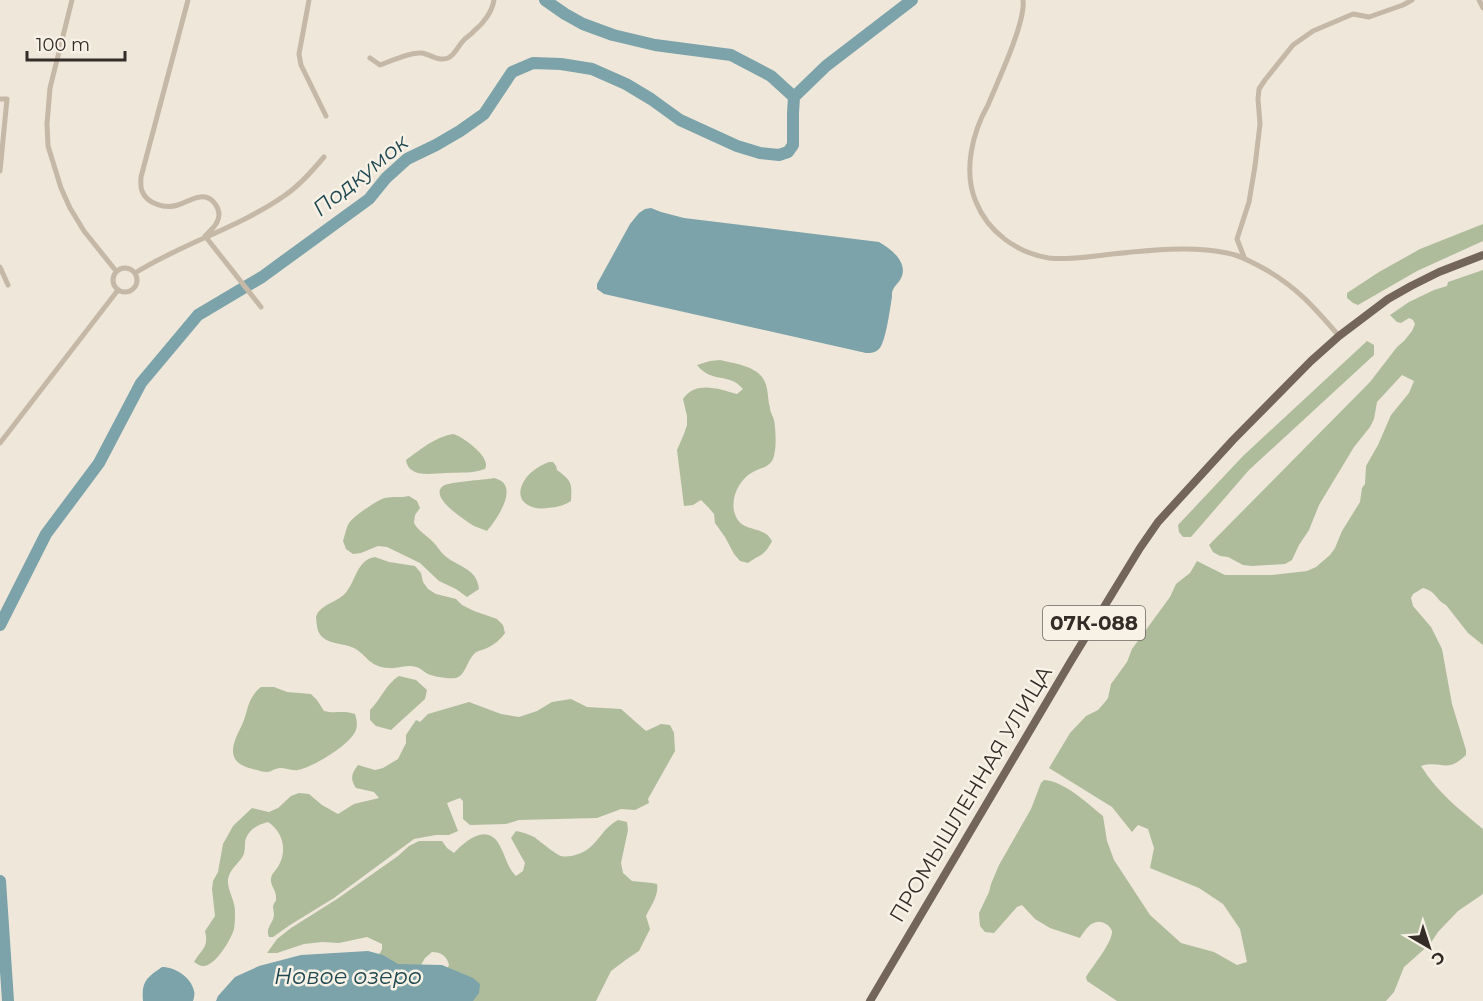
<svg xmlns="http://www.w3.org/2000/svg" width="1483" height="1001" font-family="Montserrat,sans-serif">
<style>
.green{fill:#aebc9b}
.water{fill:#7ba3a9}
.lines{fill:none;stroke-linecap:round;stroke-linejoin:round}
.river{stroke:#7ba3a9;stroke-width:12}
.minor{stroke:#c6b8a7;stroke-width:5}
.primary{stroke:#736559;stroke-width:8}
.labels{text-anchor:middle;stroke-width:5;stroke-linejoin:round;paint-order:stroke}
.shield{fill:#f7f1e6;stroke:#6e6760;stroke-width:1.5}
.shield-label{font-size:20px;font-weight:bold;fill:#332c27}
.street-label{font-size:21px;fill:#332c27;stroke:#f7f1e6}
.water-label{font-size:22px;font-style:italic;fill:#204850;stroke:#f7f1e6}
</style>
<rect width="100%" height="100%" fill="#efe7da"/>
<path class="green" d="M1483,224V241L1417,271L1358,305L1353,303L1347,298V293L1379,272L1420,249Z
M1483,270V645L1468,633L1446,605C1435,599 1437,592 1423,588L1413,594L1411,598L1413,606L1431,627L1442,649L1452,704L1466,750V755C1446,774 1443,760 1421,766C1438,793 1459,809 1483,829V894L1458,911L1438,932L1430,944L1404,967L1394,992L1386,1001H1117L1087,981L1086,977C1092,967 1113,942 1112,931C1111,928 1108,925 1106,924C1094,917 1086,928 1080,938L1050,928L1035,919L1022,905L1017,907L994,933L985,932L980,926L979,913L989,892L991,884L999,865L1031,809L1041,783L1044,780C1064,781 1087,803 1103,816L1107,841L1114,860L1150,915L1181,943L1214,952L1237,965L1247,962L1240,929L1223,904L1199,888L1150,868L1154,848L1148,829L1138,825L1132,832L1112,807L1049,768L1070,733L1086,716L1098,710L1105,702L1108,698L1111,684L1127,662L1132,649L1170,597L1176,584L1190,573L1197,561L1225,575H1272L1307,571L1316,567L1330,555L1335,548L1342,531L1360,502L1362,488L1365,484L1366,466L1378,445L1391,415L1409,393L1414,381L1402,375L1377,402L1374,419L1370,427L1354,447L1319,505L1309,530L1299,545L1292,560L1285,564L1252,566L1243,565L1228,557L1220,556L1213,552L1209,545L1370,382L1397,347L1404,341L1412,331L1415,324L1413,320L1409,318L1401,323L1397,322L1390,315L1409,302L1434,290L1447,286L1448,282Z
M1367,341L1374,345V355L1249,470L1191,537H1183L1179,532L1178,525L1243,456Z
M720,360C733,363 754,366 762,377C769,386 767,397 770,408C770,412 773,416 774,420C776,430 777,453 772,461C767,468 760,468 753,472C740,479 731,496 734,511C739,531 754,526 766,534C768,535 770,538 772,541C764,557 761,553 748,563L740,561L734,554L725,537L715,523L714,514L708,507L701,500L693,505L684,506L677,450L684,434L687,425V416L683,399C696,380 719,389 737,394L743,389C729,372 712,384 697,365L710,361Z
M453,434C462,436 485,453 486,464C486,465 486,467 485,469C471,474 462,472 447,473C438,473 427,475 418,473C411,471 407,467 406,460C421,449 435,437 453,434Z
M549,462H553L556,466L557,470C572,481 572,483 571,501C563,506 557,507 548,508C528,511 511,499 526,478C531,471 541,465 549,462Z
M494,478C521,484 498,518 487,531C483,529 478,528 474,526C466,521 428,497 443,486C448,482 484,480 494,478Z
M409,496L417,501L420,508L415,515L414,523C419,532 428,536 434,543C437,546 440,551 443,554C456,567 477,567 479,589L467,597L456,589L439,581L420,563L387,547L378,546L361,553L353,554L346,549L343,541C345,535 346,528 349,523C354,516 377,500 385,498C393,496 401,498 409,496Z
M375,557L389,562L415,566L421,573L423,582L428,589L436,594L456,599L462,605L474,611L497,619L503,625L505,633C501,639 494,645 487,648C483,650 479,650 475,653C467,660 466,675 456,678C448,679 436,677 428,674C424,672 421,668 416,667C407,664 398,669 389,668C369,667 368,656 354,648C341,642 319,645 317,626C317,625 316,618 316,617C319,604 340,602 347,591C356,580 357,560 375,557Z
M399,676L416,680L427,690L425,699L391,730L376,726L370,720V710C381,699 386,684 399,676Z
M261,687H274L287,692L311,694L317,700L324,711C335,714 342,710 355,714C357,721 358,726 355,732C348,746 313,767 298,770C291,771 286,768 280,768C275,768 271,772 267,772C262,772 257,770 253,769C226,763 231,746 241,727C249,711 246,699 261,687Z
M571,699L587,707L621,709L646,731L661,724L670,725L674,733L675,751L648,799L649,803L635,810L621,809L597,818L519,820L506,824L470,825L463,819V801L460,798L447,803L458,831L449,835H436L414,839L334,898L290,925L273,937H269C265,928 273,924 274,915C274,912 273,909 273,906C275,900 276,904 276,897C276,889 268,884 272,875C274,871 278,868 280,863C287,848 282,831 268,822C260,824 250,828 246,838C244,844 246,850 243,856C238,864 230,869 228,879C227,890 235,900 235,911C235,916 235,924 234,929C231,940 214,968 202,966C200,966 196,963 194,962C202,948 209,948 205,931L215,916L212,889L213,881L218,872L223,844L233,826L252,808L269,812L278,808L291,796L299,793L309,794L322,805L338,814L354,804L379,798L374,792L356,788C350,779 351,774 358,765L375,770L383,768L398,759L406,743V735L416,720L420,722L428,714L469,702L501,714L519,717L537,711L552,702Z
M618,820L627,822L628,830L621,863L623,873L632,881L652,883L657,884C659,895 651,906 646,916L650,929L639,951L627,959L611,971L596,1001H444L443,977L449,965C447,956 441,952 432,952L425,958L413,979L363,970L380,953L382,949V944L367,937L339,943L322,942L304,944L277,953H267L277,939L291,928L337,899L398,856L409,846L419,841H442L447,848L454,853C466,840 488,822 500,846C506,857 507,867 516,876L523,871L525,863L511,838L516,831C522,832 528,834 534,837C540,841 555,854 561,856C569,858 581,854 588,849C600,840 603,828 618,820Z"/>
<path class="water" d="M651,208L661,212L684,218L879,242C890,248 907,261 902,276C899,285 891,286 892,297C890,308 886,342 879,349C875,353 871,353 866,353L604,294L597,289V284L630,224L639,213L645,209Z
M368,951L383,955L398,964L442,965L473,978L480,984L479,993L473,1001H216L218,996L235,977L259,966L301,955Z
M162,967C175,967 191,977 194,991C195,993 194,999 193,1001H143C141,982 147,977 162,967Z"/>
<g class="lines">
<path class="river" d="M545,0L565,14L583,24L613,35L655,45L731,55L771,76L794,97
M0,625L46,534L99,463L141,383L198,315L262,277L369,199L386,178L407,159L436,145L460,131L484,114L512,72L533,63L561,64L592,69L626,84L651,99L680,120L737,146L760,153L779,155L788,152L793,145V113L794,97L826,66L912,0
M0,881L8,1001"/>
<path class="minor" d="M72,0L50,88L47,124L48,146L61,188L70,208L84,231L116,271
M188,0L141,177C141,182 140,186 142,191C147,204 165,209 178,205C185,203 192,198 200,197C213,195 223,211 217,222C215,227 209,232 205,236
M309,0L299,54L301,65L326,116
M1023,0C1026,22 997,83 988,105C972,133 963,172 976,202C988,232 1017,253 1049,258C1067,260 1086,257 1104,255C1142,251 1189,245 1227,253C1239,255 1250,261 1261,267C1295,285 1314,307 1339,336
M1479,0L1483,8
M370,58L380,65C391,61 410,52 421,53C431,54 437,62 448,58C455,55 458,46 463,41C466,37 471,35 474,31C483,24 492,12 494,0
M0,99H7L0,171
M205,236L261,307
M1244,257L1237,239L1249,202L1255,166L1260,124L1258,99L1259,89L1265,80L1293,45L1313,31L1353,14L1369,17L1403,5L1412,0
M0,267L8,285
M113 280a12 12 0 1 1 24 0a12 12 0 1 1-24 0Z
M135,273C183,243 238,228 284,196C300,185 312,171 324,157
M0,443L118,290"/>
<path class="primary" d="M870,1001L1071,661L1140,548L1158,522L1233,440L1311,361L1339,336L1388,299L1411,286L1439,272L1483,255"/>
</g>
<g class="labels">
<rect class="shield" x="1043" y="606" width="102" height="34" rx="4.5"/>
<g class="shield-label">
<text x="1094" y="630">07К-088</text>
</g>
<g class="street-label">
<text transform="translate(971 794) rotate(-59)" y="7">ПРОМЫШЛЕННАЯ УЛИЦА</text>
</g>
<g class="water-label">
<text transform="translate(360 175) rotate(-39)" y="8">Подкумок</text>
<text x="348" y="984">Новое озеро</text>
</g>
</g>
<g transform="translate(1429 947) rotate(141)" stroke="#f7f1e6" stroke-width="4.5" paint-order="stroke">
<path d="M0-4.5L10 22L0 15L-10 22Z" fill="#332c27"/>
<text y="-9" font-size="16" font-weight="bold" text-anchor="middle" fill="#332c27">С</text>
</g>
<path d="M27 51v9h98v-9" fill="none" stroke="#332c27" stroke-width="3"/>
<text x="36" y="51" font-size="18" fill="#332c27" stroke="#f7f1e6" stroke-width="4.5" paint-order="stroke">100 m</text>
</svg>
